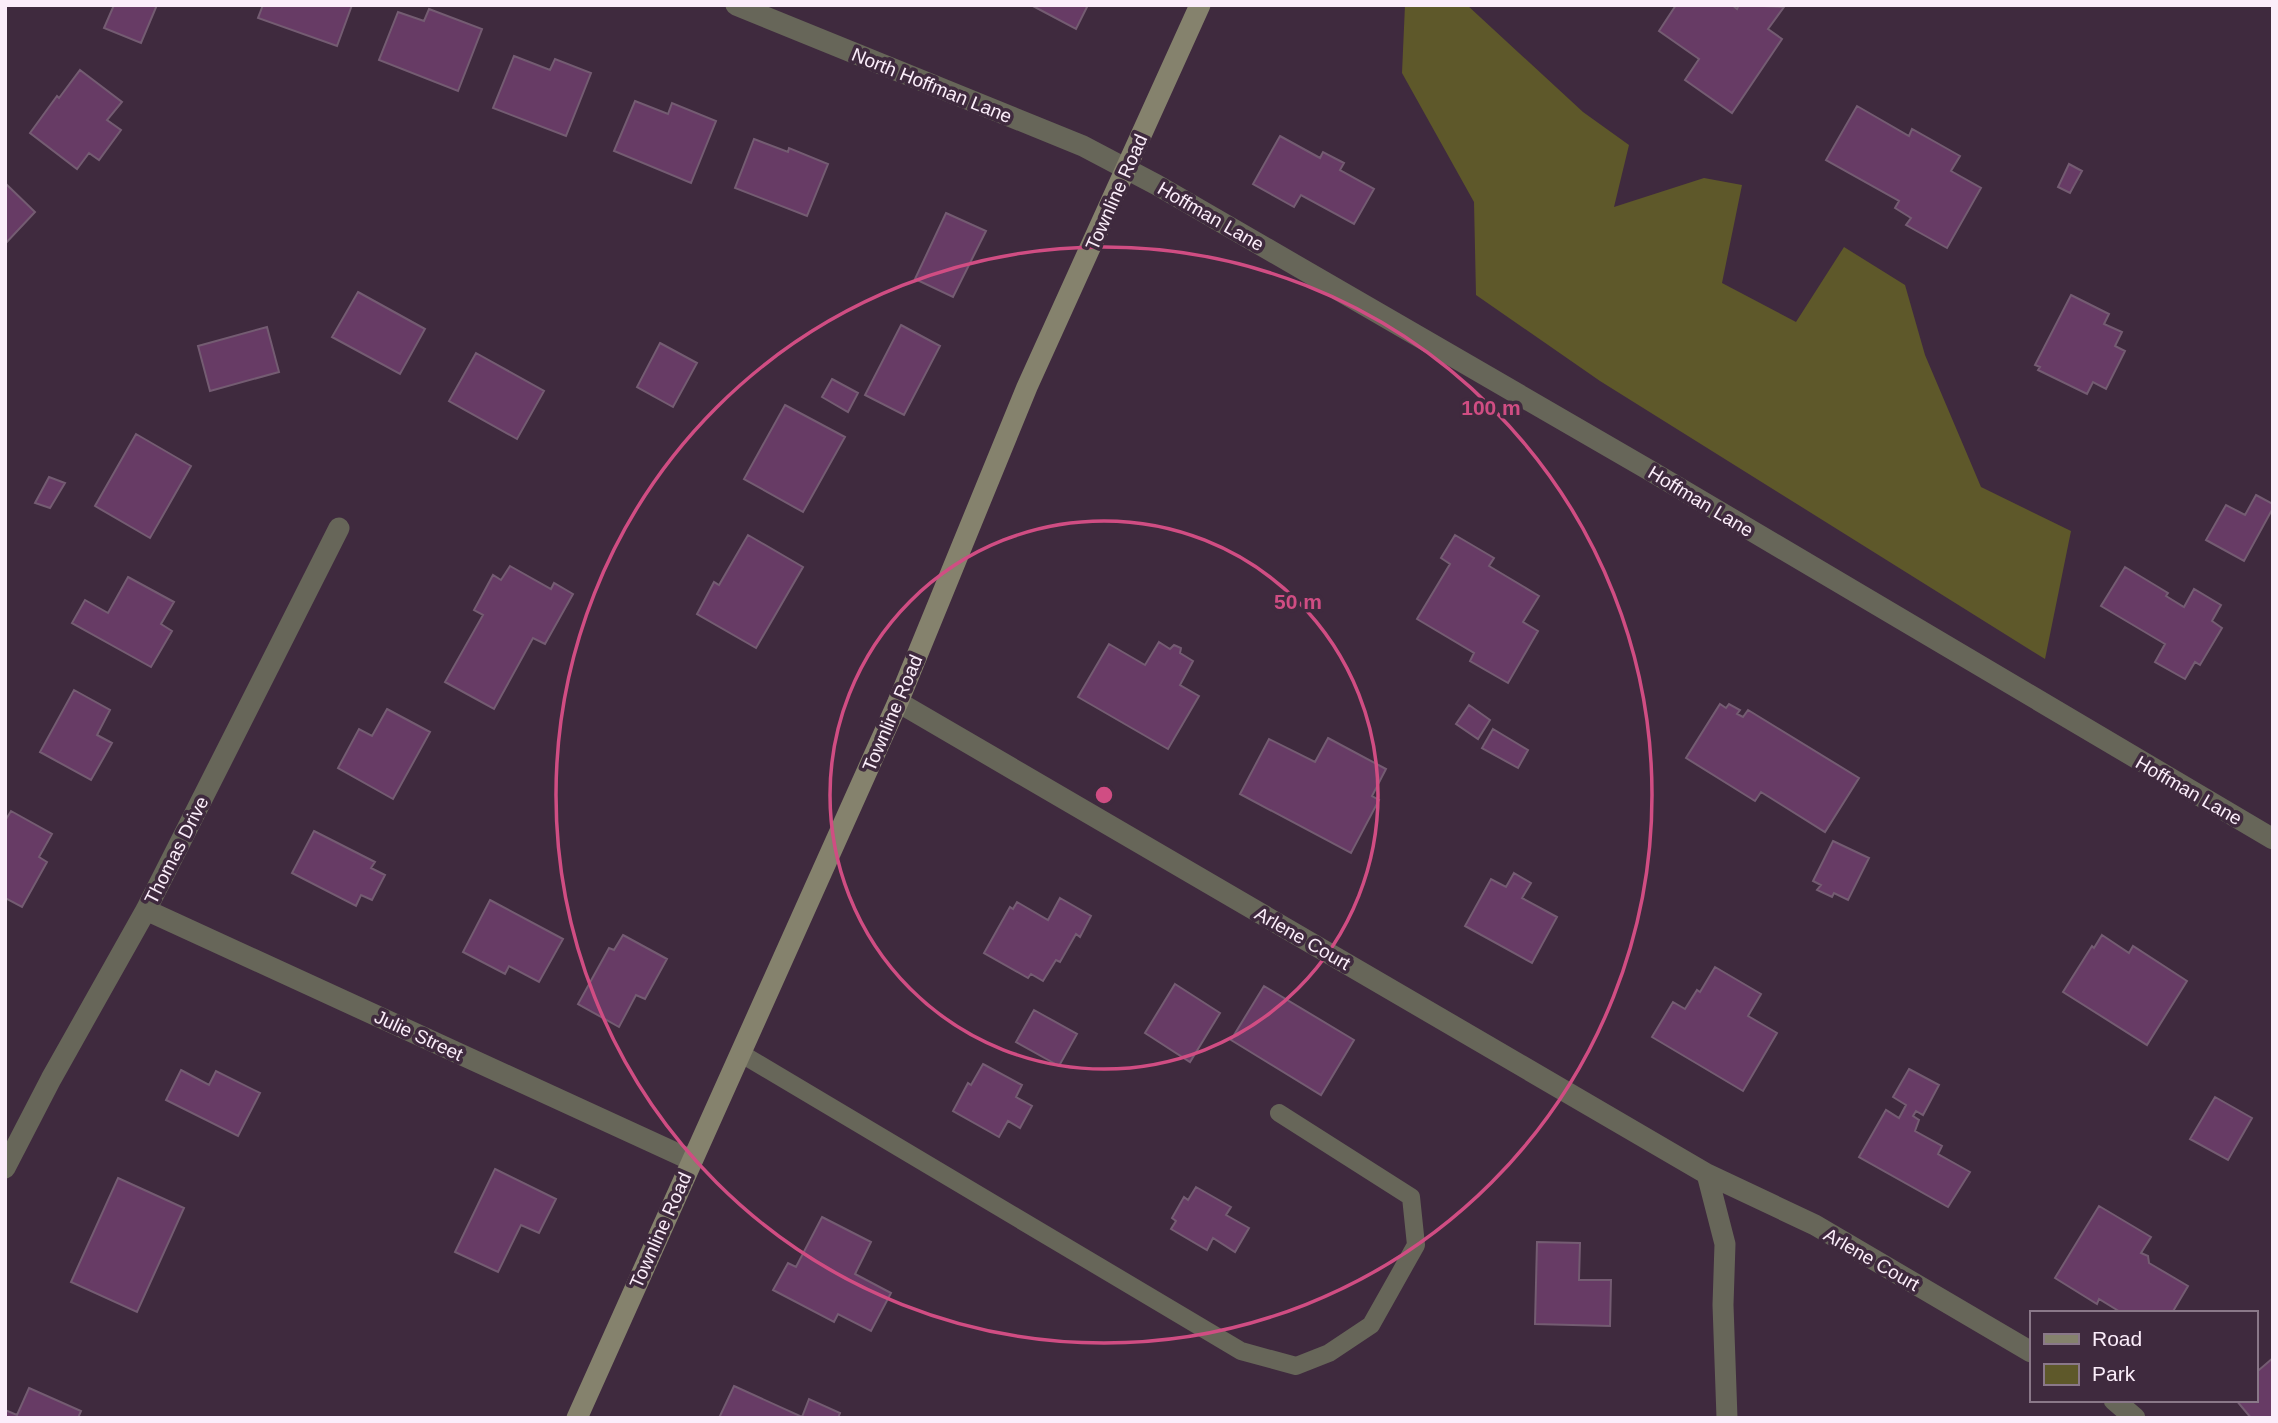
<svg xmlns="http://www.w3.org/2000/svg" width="2278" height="1423" font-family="Arial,sans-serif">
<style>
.green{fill:#5e582a}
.building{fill:#673b65;stroke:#745c72;stroke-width:2}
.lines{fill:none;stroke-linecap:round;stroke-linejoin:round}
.lane{stroke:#676659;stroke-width:18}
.street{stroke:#676659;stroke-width:21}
.secondary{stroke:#85826d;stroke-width:21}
.ring{fill:none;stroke:#d04d83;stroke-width:3.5}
.labels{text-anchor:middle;stroke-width:7;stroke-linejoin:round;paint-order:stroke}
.street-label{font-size:19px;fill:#fbedfa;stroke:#3f2a3e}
.centre{fill:#d04d83;stroke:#3f2a3e;stroke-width:3.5}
.ring-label{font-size:21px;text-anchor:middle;font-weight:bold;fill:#d04d83;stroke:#3f2a3e;stroke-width:7;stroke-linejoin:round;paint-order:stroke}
</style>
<rect width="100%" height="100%" fill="#3f2a3e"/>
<path class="green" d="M1405,5H1467L1583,112L1629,145L1614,207L1704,178L1742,185L1722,283L1796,322L1844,247L1905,285L1925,355L1981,487L2071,531L2045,659L1600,381L1476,295L1474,202L1402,73Z"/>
<path class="building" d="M114,5H157L141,43L104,28Z
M263,5H352L337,46L258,18Z
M1031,5H1088L1076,29Z
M1676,5H1732L1737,9L1739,5L1784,7L1768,29L1782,39L1732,113L1685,80L1699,59L1659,31Z
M429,9L482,29L458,91L379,60L398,12L424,21Z
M514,56L550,70L555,59L591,73L566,136L493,108Z
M80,70L122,102L107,120L121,130L99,160L89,153L77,169L30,133L57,96L59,98Z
M635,101L668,114L672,103L716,121L691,183L614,151Z
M1857,106L1909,136L1912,129L1960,156L1951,171L1981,188L1947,248L1906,225L1911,218L1895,208L1899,201L1826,160Z
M1280,136L1320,158L1323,152L1344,163L1340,170L1374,189L1354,224L1301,195L1294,207L1253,184Z
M754,139L788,152L789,148L828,164L807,216L735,188Z
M2069,164L2082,171L2070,193L2058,187Z
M5,183L35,212L5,244Z
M946,213L986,231L953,297L915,279Z
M358,292L425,329L400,374L332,337Z
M2071,295L2109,314L2104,324L2122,332L2115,346L2125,351L2106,389L2093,382L2087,394L2038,370L2040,367L2035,365Z
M901,325L940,346L904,415L865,395Z
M267,327L279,372L210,391L198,346Z
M660,343L697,363L673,407L637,387Z
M476,353L544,391L517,439L449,401Z
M832,379L858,393L848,412L822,397Z
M785,405L845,437L803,512L744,479Z
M136,434L191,466L150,538L95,506Z
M49,477L65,483L50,508L35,503Z
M2256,495L2273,504V508L2244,561L2206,540L2226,505L2245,515Z
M748,535L803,567L756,648L697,614L714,582L719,585Z
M1455,535L1494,558L1489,566L1539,596L1523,622L1538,631L1508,683L1470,661L1474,653L1417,619L1450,564L1441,558Z
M510,566L551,589L554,583L573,594L545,644L533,638L494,709L445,682L483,615L474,610L493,575L501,580Z
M2125,567L2168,593L2166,596L2184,607L2194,589L2221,605L2212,621L2222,628L2200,665L2195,662L2185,679L2155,662L2165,644L2101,606Z
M128,577L174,602L161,624L172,631L151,667L72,623L85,600L108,613Z
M1159,642L1170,649L1174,645L1181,648L1180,653L1193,661L1180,685L1199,696L1168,749L1078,697L1109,644L1145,665Z
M74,690L110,710L97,735L112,743L91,780L40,752Z
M1720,704L1726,708L1729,704L1740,710L1737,714L1743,717L1748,710L1859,778L1825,832L1761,792L1755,801L1686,758Z
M1469,705L1490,720L1478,739L1456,724Z
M387,709L430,732L393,799L338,768L359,729L372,736Z
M1493,729L1528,750L1518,768L1482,748Z
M1328,738L1386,769L1372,796L1379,800L1351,853L1240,794L1269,739L1315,762Z
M11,811L52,834L39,857L47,862L22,907L5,898V821Z
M314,831L375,862L371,868L385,875L372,900L361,895L356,906L292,873Z
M1833,841L1869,858L1848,900L1834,893L1832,897L1817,890L1821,885L1813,881Z
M1514,873L1531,883L1522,898L1557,917L1532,963L1465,926L1491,879L1506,887Z
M1060,898L1091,916L1080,937L1076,934L1060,962L1056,960L1043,981L1031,974L1028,978L984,953L1010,907L1013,909L1017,902L1048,920Z
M490,900L563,939L539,982L509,966L505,974L463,952Z
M623,935L667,959L645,999L636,995L619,1027L578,1004L609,948L614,950Z
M2102,935L2129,953L2133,946L2187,981L2147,1045L2063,992L2092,946L2094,948Z
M1715,967L1761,994L1748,1016L1777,1033L1743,1091L1652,1037L1673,1002L1685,1009L1697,990L1700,992Z
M1175,984L1220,1013L1190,1062L1145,1033Z
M1264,986L1354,1040L1321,1095L1231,1040Z
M1034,1010L1077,1034L1059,1066L1016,1042Z
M983,1064L1022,1085L1016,1097L1032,1106L1020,1128L1008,1121L999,1137L953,1111L968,1083L971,1085Z
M1909,1069L1939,1085L1923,1115L1916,1111L1913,1116L1919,1120L1915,1131L1942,1146L1938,1154L1970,1172L1948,1207L1859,1157L1886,1110L1899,1118L1906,1105L1893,1097Z
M181,1070L209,1085L216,1071L260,1093L238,1136L166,1100Z
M2215,1097L2252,1118L2228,1160L2190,1139Z
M495,1169L556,1199L539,1233L521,1225L498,1272L455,1252Z
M118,1178L184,1208L137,1312L71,1282Z
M1196,1187L1231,1207L1226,1215L1249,1228L1235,1252L1213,1238L1207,1250L1171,1229L1176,1221L1172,1218L1184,1197L1188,1200Z
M2099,1206L2151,1237L2141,1253L2148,1256L2149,1263L2188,1286L2172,1313H2122L2099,1299L2097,1304L2055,1278Z
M822,1217L871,1242L855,1274L891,1293L871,1331L838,1314L834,1322L773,1290L788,1263L796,1267Z
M1537,1242L1580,1243L1579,1280H1611L1610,1326L1535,1324Z
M2273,1358V1418H2251L2236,1400H2255V1366L2259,1370Z
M734,1386L802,1417L809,1399L840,1413L838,1418H719Z
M29,1388L81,1411L78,1418H5V1410L17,1415Z"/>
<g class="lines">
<path class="lane" d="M740,1053L1241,1351L1296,1366L1329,1353L1371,1325L1416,1245L1411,1197L1279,1113"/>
<path class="street" d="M736,5L1083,146L1157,185L1649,470L2273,839
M898,702L1707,1174
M146,910L691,1160
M5,1168L51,1079L146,910L339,528
M2114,1400L2135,1418
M1727,1418L1723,1305L1725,1244L1707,1174L1815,1225L2031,1352"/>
<path class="secondary" d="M577,1418L898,702L1027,387L1200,5"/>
</g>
<g class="ring">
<circle cx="1104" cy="795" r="274"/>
<circle cx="1104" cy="795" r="548"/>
</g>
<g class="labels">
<g class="street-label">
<text transform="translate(932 85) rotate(22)" y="7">North Hoffman Lane</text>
<text transform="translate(1116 192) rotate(-66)" y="7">Townline Road</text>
<text transform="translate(1211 216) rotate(30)" y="7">Hoffman Lane</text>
<text transform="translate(1701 501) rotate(31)" y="7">Hoffman Lane</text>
<text transform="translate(892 713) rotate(-67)" y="7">Townline Road</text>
<text transform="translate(2189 790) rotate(30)" y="7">Hoffman Lane</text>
<text transform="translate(176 850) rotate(-63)" y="7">Thomas Drive</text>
<text transform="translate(1303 938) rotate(30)" y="7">Arlene Court</text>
<text transform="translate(419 1035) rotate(25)" y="7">Julie Street</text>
<text transform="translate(660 1230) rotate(-66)" y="7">Townline Road</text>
<text transform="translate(1872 1259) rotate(30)" y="7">Arlene Court</text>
</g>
</g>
<circle cx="1104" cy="795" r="10" class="centre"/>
<g class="ring-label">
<text x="1491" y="415">100 m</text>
<text x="1298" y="609">50 m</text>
</g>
<rect width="2278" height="1423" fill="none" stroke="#fbedfa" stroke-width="14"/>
<rect x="2030" y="1311" width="228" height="91" fill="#3f2a3e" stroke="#8a7889" stroke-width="2"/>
<rect x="2044" y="1334" width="35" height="10" fill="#85826d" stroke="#8a7889" stroke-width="2"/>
<text x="2092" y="1346" font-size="21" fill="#fbedfa">Road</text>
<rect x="2044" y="1364" width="35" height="21" fill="#5e582a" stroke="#8a7889" stroke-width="2"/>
<text x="2092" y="1381" font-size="21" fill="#fbedfa">Park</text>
</svg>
